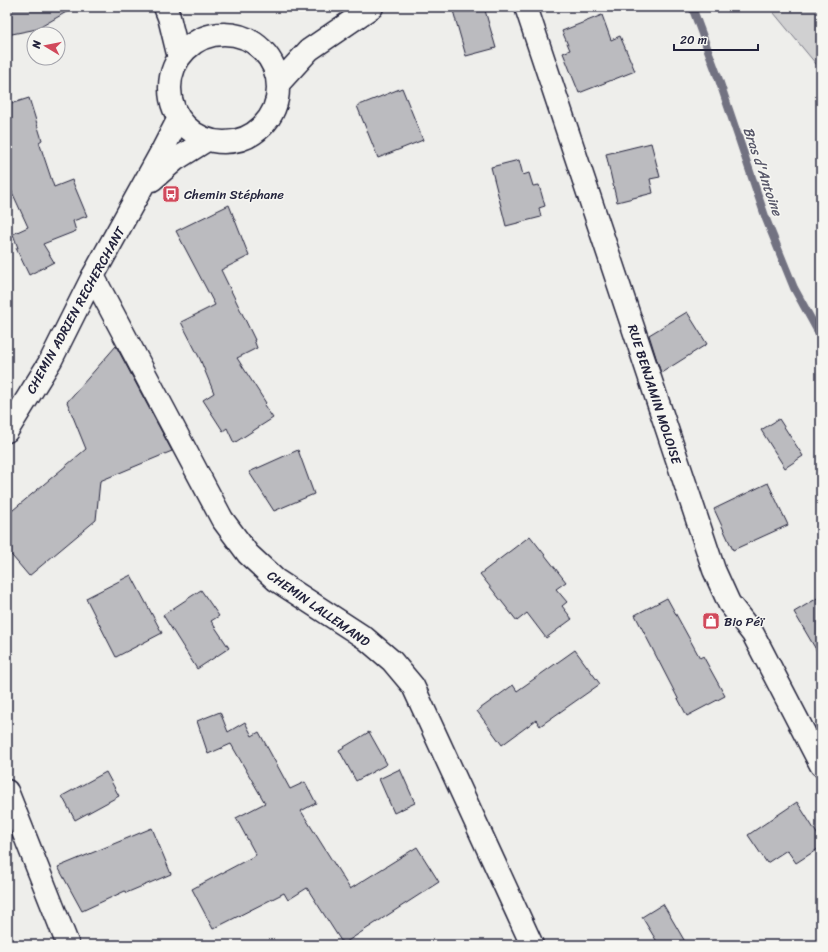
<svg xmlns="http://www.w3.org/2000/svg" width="828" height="952" font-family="Sriracha,sans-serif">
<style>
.green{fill:#d0d0d1;stroke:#797986}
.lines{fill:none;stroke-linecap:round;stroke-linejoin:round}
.stream{stroke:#727281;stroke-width:8}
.building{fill:#bbbbbf;stroke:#22223b}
.minor-casing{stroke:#22223b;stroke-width:25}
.secondary-casing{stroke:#22223b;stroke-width:25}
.minor{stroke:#f6f6f2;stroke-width:22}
.secondary{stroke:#f6f6f2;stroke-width:22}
.labels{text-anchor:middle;stroke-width:3;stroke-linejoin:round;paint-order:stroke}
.poi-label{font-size:13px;fill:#22223b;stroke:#f6f6f2;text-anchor:start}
.street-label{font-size:13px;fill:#22223b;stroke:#f6f6f2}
.water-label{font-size:14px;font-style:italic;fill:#575769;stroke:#f6f6f2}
</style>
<rect width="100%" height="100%" fill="#eeeeeb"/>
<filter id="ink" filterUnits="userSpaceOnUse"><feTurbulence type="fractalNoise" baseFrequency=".025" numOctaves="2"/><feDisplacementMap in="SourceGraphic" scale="8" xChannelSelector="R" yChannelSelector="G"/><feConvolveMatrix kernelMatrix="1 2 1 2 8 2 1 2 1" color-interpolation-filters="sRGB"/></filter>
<g filter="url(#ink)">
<path class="green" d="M769,7H821V70Z"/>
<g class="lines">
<path class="stream" d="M692,7L718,77L766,219L794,288L821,337"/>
</g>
<path class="building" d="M7,7H75L37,29L7,35Z
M452,7H484L496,48L466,56Z
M602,15L611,40L620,36L635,71L579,93L563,53L570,50L562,31Z
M402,88L423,140L378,158L357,106Z
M29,98L42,140L39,142L54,187L72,180L87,216L73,221L76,231L43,244L54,262L29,275L16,248H18L13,234L28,227L7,181V105Z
M651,143L660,177L650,179L653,193L617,202L606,154Z
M519,160L523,175L529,173L533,186L539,185L545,206L539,208L541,217L506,226L491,167Z
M229,205L249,256L221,270L255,340H254L257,348L237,358L266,403L264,405L273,418L234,443L227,428L223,431L203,400L214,393L200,359L181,322L215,305L176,231Z
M687,312L707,344L661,373L649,335Z
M116,346L172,451L100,481L96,520L29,576L7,550V515L86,449L67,402Z
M779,419L803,456L785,468L761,430Z
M298,450L314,494L274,511L249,472Z
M768,483L788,525L733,550L714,509Z
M530,536L566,582L556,589L567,602L562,606L572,619L546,638L527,613L517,621L480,574Z
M131,575L162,633L116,657L86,598Z
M201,590L219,616L211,621L229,648L197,669L163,615Z
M821,596V658L794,612Z
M667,598L700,658L703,656L725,696L687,716L635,615Z
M575,650L600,684L540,726L536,720L502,745L477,711L513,685L517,691Z
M220,712L228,732L245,722L252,736L259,732L290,789L305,782L316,803L301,811L350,889L417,847L439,882L343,944L307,888L288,900L284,893L213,929L192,889L256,855L236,818L265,803L231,744L208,754L197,721Z
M369,732L387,764L356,781L339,750Z
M400,769L415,803L394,813L379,779Z
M106,772L119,796L75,820L62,796Z
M797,802L821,840V847L796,863L787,850L767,863L748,835Z
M152,828L171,874L126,893L125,891L82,911L58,867Z
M663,904L687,945H659L642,917Z"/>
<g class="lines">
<defs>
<path id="minor" d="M526,7L714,570L729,603L753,634L821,765
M93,276L222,519L248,554L276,580L365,638L392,661L413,686L532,945
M7,791L68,945"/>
<path id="secondary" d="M165,7L169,17L179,58
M170 88a54 54 0 1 1 108 0a54 54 0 1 1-108 0Z
M278,84L309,50L372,7
M152,180L175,160L207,140
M7,431L51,360L93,276L163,149L179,118"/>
</defs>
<use href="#minor" class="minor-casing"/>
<use href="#secondary" class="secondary-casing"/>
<use href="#minor" class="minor"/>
<use href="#secondary" class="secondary"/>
</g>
</g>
<defs>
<symbol id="bus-square" viewBox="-11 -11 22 22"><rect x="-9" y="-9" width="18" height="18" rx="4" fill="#d1495b" stroke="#f6f6f2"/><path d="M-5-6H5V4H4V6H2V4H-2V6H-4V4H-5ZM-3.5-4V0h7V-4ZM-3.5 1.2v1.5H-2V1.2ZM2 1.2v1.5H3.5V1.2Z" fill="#fff"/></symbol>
<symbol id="shop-square" viewBox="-11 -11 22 22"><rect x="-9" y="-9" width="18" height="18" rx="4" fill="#d1495b" stroke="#f6f6f2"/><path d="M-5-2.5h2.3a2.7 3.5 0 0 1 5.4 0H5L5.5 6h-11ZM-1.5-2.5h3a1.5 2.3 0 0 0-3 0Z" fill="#fff"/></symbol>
</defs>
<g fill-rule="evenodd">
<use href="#bus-square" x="161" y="184" width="20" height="20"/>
<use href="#shop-square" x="701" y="611" width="20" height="20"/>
</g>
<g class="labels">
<g class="poi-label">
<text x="184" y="199">Chemin Stéphane</text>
<text x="724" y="626">Bio Péï</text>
</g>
<g class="street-label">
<text transform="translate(75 310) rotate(-61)" y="5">CHEMIN ADRIEN RECHERCHANT</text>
<text transform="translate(655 394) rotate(72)" y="5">RUE BENJAMIN MOLOISE</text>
<text transform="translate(319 608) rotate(35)" y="5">CHEMIN LALLEMAND</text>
</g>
<g class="water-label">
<text transform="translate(763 171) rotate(71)" y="5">Bras d'Antoine</text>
</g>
</g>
<rect width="828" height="952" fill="none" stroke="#f6f6f2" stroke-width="24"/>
<rect x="12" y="12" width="804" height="928" fill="none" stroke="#22223b" stroke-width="1.5" filter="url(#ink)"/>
<g transform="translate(46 46) rotate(280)"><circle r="19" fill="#f6f6f2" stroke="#a1a1a9"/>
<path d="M0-3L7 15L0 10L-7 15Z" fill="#d1495b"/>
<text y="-6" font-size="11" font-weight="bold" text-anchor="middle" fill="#22223b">N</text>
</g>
<path d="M674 44v6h84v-6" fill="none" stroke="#22223b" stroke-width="2"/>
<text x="680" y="44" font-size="12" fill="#22223b" stroke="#f6f6f2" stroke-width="3" paint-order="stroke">20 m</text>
</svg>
